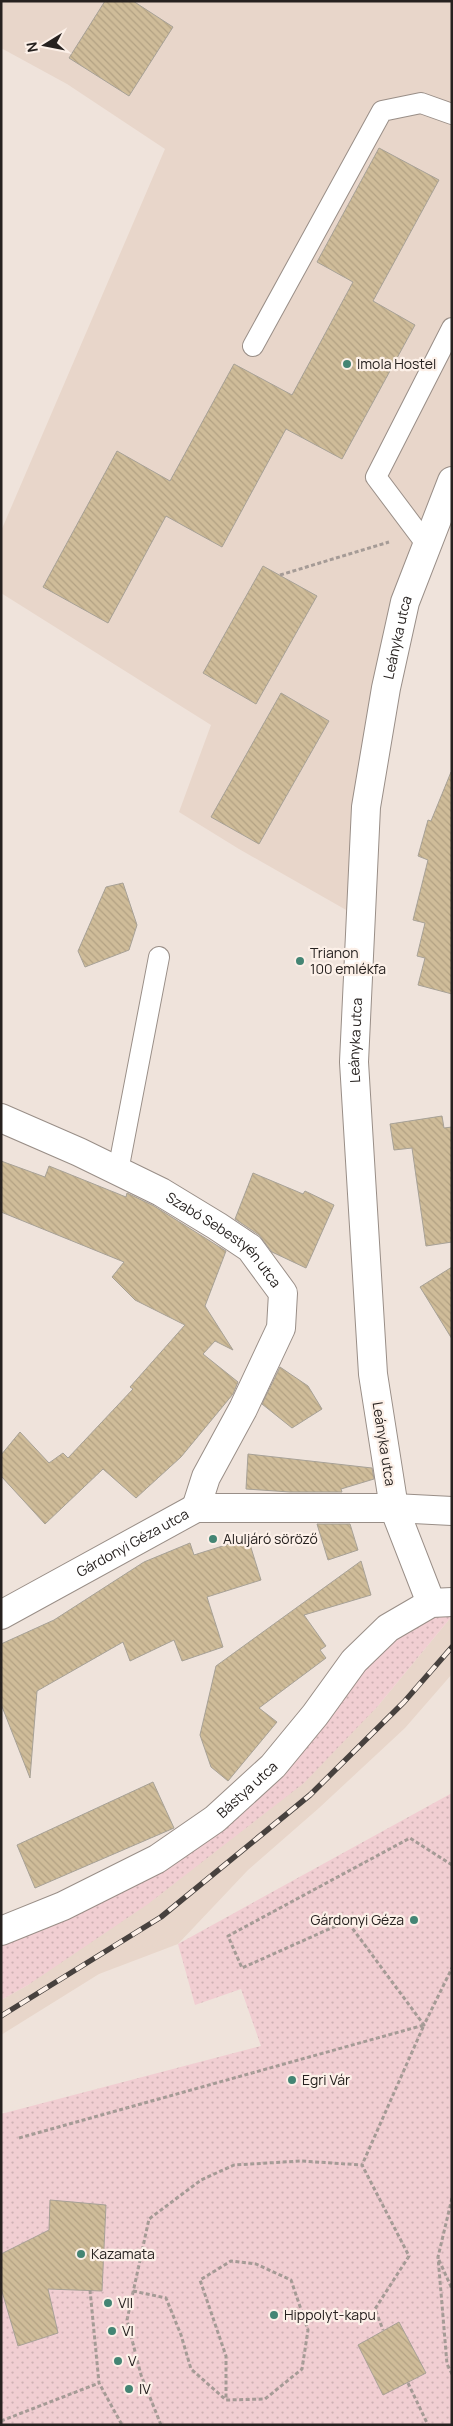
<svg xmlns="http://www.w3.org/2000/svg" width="453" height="2426" font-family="Manrope,sans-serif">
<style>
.built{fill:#e8d6ca}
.park{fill:url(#park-dots)}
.building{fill:url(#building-back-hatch);stroke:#a7a196}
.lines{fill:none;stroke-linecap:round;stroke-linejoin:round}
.lane-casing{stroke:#998e87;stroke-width:22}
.street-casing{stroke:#998e87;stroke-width:30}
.secondary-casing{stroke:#998e87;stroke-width:30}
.path{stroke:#a59b96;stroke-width:3;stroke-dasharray:4 2.5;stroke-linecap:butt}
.lane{stroke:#fff;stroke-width:20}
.street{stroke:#fff;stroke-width:28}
.secondary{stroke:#fff;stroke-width:28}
.rail-casing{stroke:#47413e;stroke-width:5.5}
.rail{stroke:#fcf0e8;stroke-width:4;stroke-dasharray:11;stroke-linecap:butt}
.poi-dot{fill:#448574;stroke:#fcf0e8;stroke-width:2}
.labels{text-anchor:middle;stroke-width:4.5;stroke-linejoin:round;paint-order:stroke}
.poi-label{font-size:14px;fill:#26211f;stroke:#fcf0e8;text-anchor:start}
.street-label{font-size:14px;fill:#26211f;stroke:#fcf0e8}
</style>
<defs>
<pattern id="park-dots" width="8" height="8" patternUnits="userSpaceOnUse" patternTransform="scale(1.25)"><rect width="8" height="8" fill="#f1ced2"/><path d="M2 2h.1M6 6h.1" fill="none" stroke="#ceb1b4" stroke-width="1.8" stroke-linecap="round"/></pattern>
<pattern id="building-back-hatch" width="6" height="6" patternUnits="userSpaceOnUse" patternTransform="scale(1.25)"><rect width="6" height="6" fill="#cfbc99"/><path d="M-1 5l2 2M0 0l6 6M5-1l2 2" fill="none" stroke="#b2a183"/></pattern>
</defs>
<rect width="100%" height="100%" fill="#efe3db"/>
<path class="built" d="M1,1H452V481L405,602L362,919L239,849L179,812L211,725L1,593V531L165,149L67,84L1,48Z
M452,1616V1674L405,1728L319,1808L248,1870L178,1944L99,1974L1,2035V2000L28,1985L377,1707Z"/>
<path class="park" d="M452,1602V1616L377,1707L304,1783L148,1904L28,1985L1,2000V1931L215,1819L354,1661Z
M452,1793V2425H1V2114L261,2046L241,1989L195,2005L178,1944Z"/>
<path class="building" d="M105,1H133L173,27L129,96L69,58Z
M379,148L439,180L373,301L415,325L342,459L286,429L222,547L166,516L108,623L43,587L117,451L170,481L234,364L292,395L353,282L317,262Z
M263,566L317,596L256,704L203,673Z
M281,693L329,721L259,844L211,817Z
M451,772H452V994L418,985L425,958L417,956L425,923L413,920L428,860L418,856L428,820L431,821Z
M123,883L137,925L129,950L85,967L78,951L106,887Z
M442,1116L444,1128L452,1127V1242L426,1246L412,1148L394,1150L390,1124Z
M1,1161L45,1177L49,1166L126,1197L127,1193L154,1206L226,1251L205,1306L233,1350L215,1341L203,1354L238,1382L233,1394L181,1457L136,1498L103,1469L45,1524L1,1476V1455L20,1432L49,1463L63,1453L68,1458L133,1389L130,1387L185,1325L135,1300L112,1277L124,1262L1,1212Z
M253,1173L303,1194L305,1191L334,1205L306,1268L272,1252L259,1235L235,1219Z
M452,1267V1339L420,1287Z
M280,1367L308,1386L322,1409L292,1428L262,1404Z
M248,1454L372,1468L374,1479L341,1489L342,1492H290L246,1489Z
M317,1524H350L358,1550L328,1560Z
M248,1538L261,1580L207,1597L223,1647L182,1661L174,1640L130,1661L123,1642L37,1691L30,1778L1,1704V1644L54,1620L144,1562L190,1543L194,1555Z
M361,1561L371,1595L304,1615L326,1646L320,1650L326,1658L259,1708L277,1722L228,1781L211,1767L200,1735L216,1666Z
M153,1782L174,1828L35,1888L17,1845Z
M50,2200L106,2205L102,2291L48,2289L58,2333L18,2346L1,2288V2254L49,2230Z
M399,2322L426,2373L383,2395L358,2345Z"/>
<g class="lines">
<defs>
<path id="lane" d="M253,346L382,111L421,103L452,114
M427,545L376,477L452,328
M118,1171L159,957"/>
<g id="street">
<path id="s1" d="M1,1118L79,1152L161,1192L217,1226L250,1248L283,1293L281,1328L243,1409L206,1477L196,1508"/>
<path id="s2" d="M431,1603L394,1508L373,1374L354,1062L366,807L386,688L405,602L452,481"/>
<path id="s3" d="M1,1615L196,1508H394L452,1511"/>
</g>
<g id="secondary">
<path id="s4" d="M1,1931L63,1906L157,1859L215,1819L273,1766L315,1715L354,1661L388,1628L431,1603L452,1602"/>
</g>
</defs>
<use href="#lane" class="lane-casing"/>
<use href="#street" class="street-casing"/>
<use href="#secondary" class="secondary-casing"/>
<path class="path" d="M280,575L389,542
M452,1865L410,1838L228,1936L242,1968L347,1921L424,2025L452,1968
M19,2138L424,2025L362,2165L409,2256L375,2309L383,2330
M452,2198L438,2257L447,2364L452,2374
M439,2260L452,2289
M90,2290L99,2383L122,2425
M133,2291L166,2298L181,2335L191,2369L226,2400L265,2399L302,2369L308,2330L291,2280L256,2264L231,2261L200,2280L226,2356V2400
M408,2383L428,2425
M1,2421L99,2383
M161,2425L141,2375L127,2320L149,2219L201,2180L234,2165L301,2161L362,2165"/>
<use href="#lane" class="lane"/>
<use href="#street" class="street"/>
<use href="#secondary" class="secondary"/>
<defs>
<path id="rail" d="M1,2016L161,1917L310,1795L404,1702L452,1647"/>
</defs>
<use href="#rail" class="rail-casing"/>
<use href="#rail" class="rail"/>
</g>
<g class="poi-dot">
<circle cx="347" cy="364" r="5"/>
<circle cx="300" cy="961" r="5"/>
<circle cx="213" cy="1539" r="5"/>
<circle cx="414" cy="1920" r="5"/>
<circle cx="292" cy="2080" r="5"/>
<circle cx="81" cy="2254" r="5"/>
<circle cx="108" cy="2303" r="5"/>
<circle cx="274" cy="2315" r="5"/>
<circle cx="112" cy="2331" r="5"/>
<circle cx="118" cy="2361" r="5"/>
<circle cx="129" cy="2389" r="5"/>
</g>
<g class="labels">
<g class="poi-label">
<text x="357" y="369">Imola Hostel</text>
<text x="310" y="958">Trianon<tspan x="310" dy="16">100 emlékfa</tspan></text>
<text x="223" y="1544">Aluljáró söröző</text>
<text x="404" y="1925" text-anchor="end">Gárdonyi Géza</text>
<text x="302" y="2085">Egri Vár</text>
<text x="91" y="2259">Kazamata</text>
<text x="118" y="2308">VII</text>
<text x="284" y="2320">Hippolyt-kapu</text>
<text x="122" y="2336">VI</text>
<text x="128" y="2366">V</text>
<text x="139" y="2394">IV</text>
</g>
<g class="street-label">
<text dy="5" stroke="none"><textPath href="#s2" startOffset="978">Leányka utca</textPath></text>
<text dy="5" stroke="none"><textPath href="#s2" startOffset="572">Leányka utca</textPath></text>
<text dy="5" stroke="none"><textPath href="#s1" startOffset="256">Szabó Sebestyén utca</textPath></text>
<text transform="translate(384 1444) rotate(81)" y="5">Leányka utca</text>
<text dy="5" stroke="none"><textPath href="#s3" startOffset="150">Gárdonyi Géza utca</textPath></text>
<text dy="5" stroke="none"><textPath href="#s4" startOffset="286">Bástya utca</textPath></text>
</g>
</g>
<rect width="453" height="2426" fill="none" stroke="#26211f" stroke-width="5"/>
<g transform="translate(45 45) rotate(260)" stroke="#fcf0e8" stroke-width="4" paint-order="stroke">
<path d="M0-4L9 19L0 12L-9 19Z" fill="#26211f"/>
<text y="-8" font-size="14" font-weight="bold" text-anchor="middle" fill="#26211f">N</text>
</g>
</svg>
